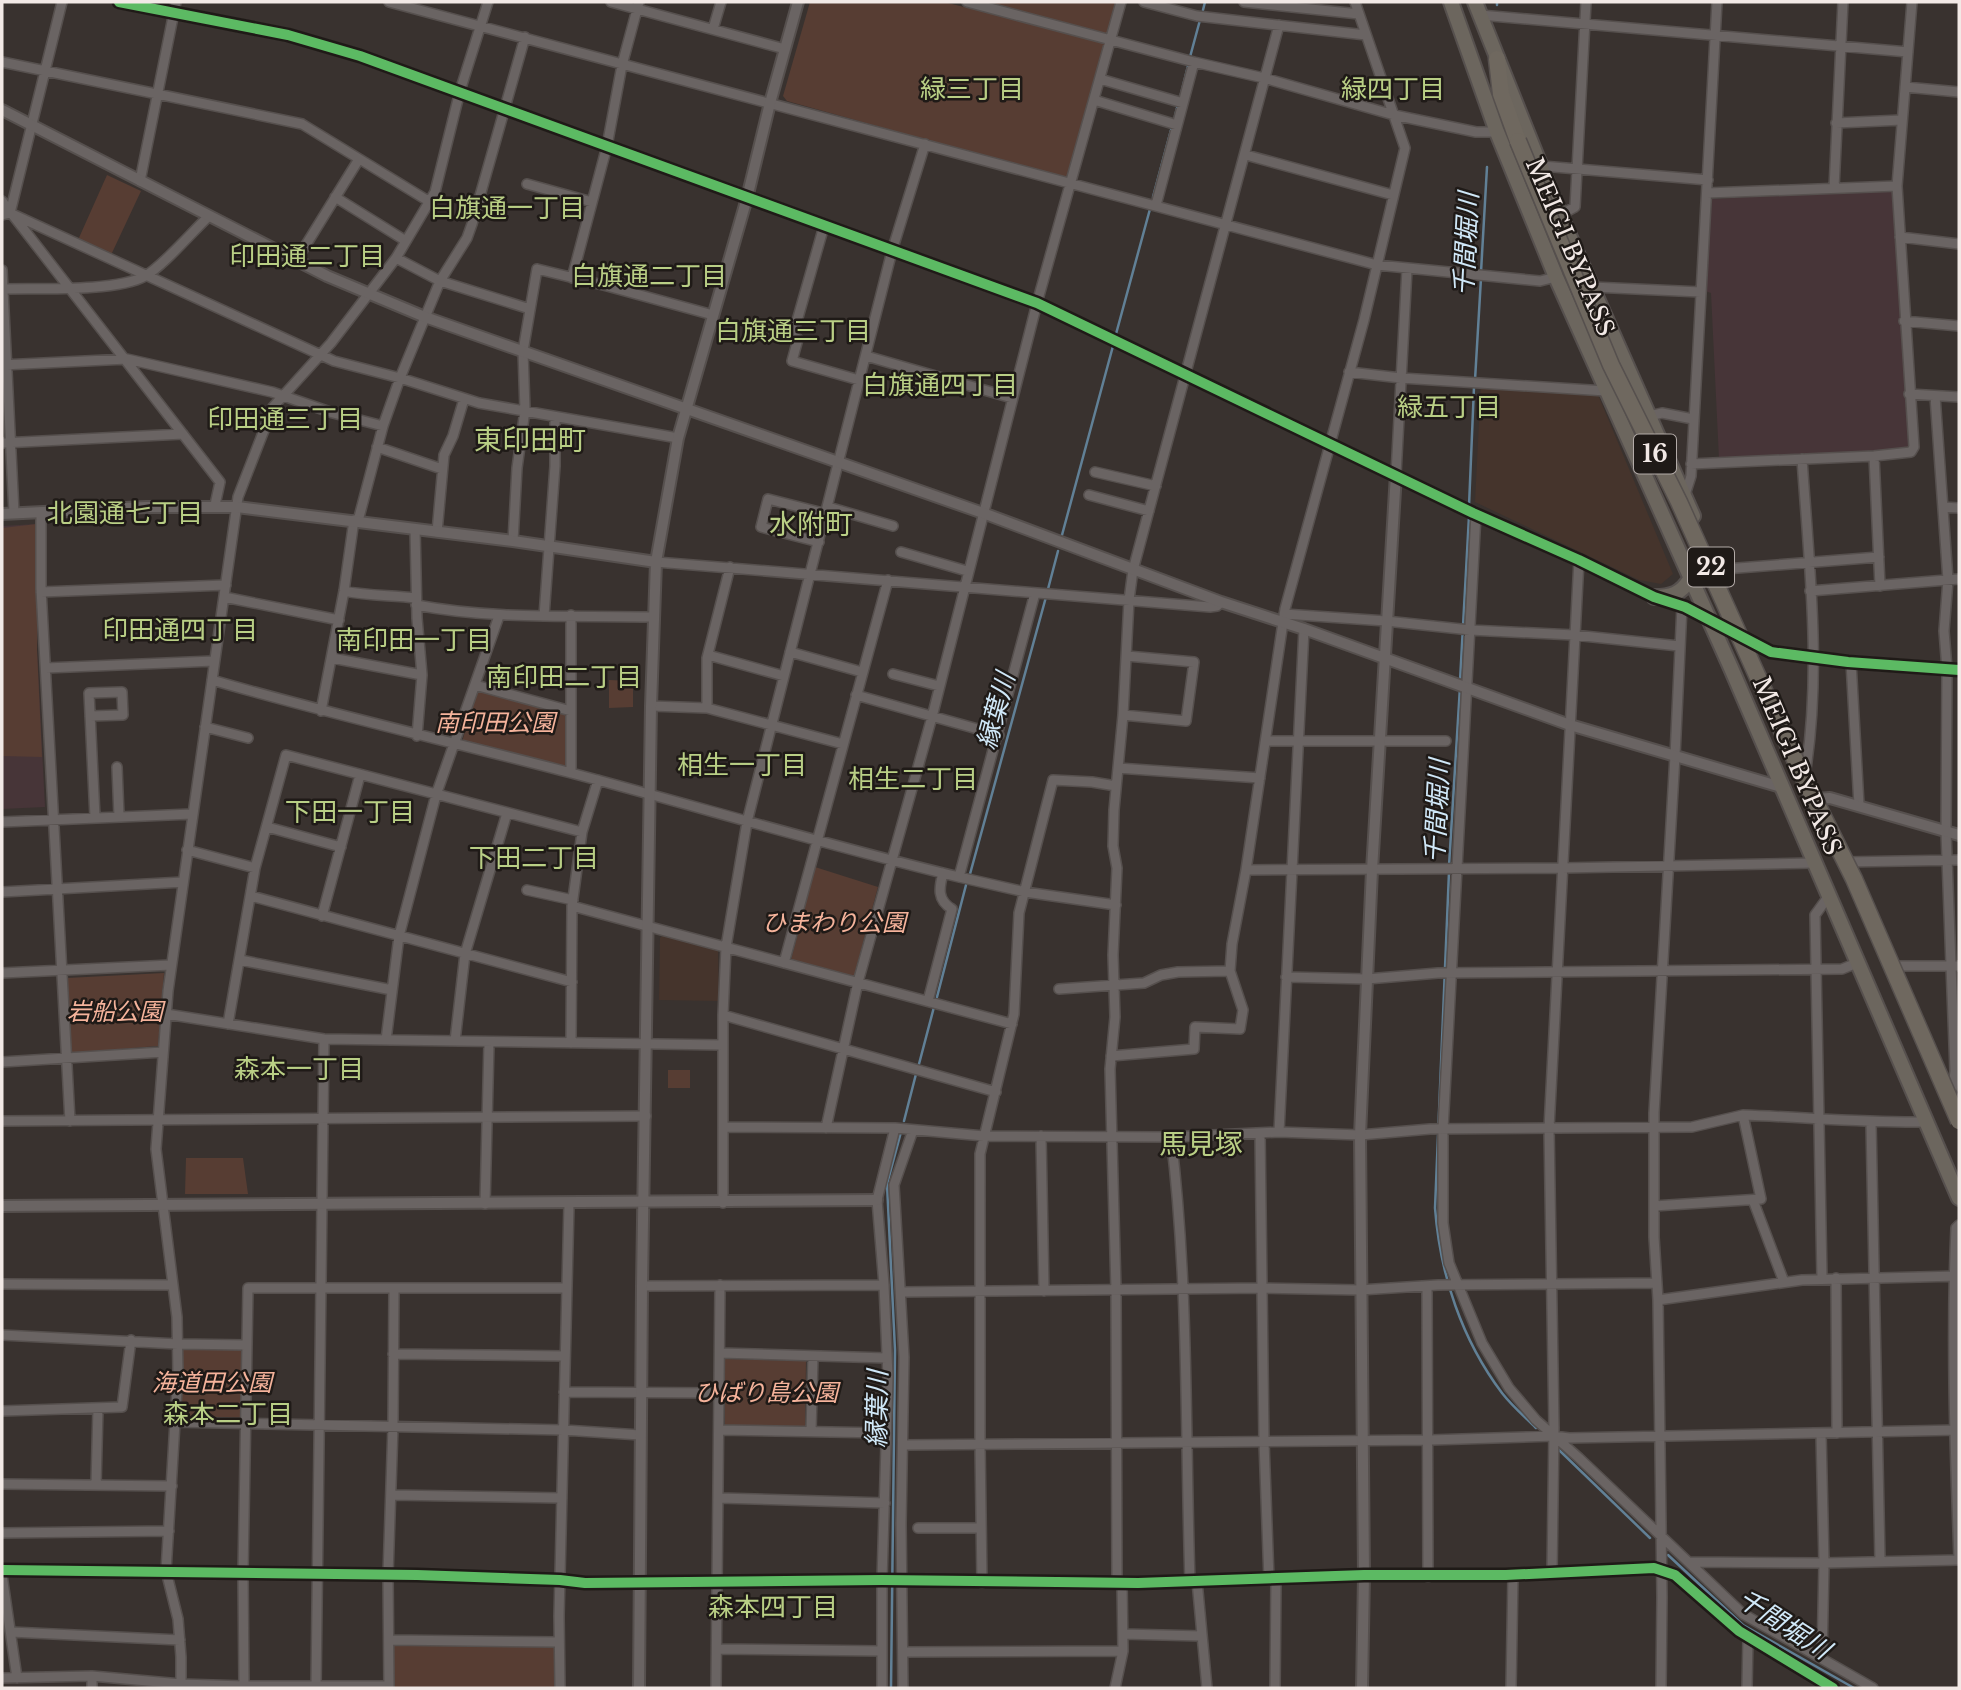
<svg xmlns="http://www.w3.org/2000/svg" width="1961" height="1690" font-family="'Libre Baskerville','Noto Sans JP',serif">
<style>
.built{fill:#45342c}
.education{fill:#473538}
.green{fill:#573d33}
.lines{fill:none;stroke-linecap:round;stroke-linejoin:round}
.stream{stroke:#618096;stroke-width:2.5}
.minor-casing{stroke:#56504e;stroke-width:12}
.tertiary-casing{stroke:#56504e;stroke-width:14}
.trunk-casing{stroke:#56504e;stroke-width:18}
.motorway-casing{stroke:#56504e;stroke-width:19}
.minor{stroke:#6a6463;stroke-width:9}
.tertiary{stroke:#6a6463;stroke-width:10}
.trunk{stroke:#6c665e;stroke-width:14}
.motorway{stroke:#6f685f;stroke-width:16}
.motorway-bridge-casing{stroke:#56504e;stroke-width:19;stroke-linecap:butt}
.motorway-bridge{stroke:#6f685f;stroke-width:16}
.cycleway-casing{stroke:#1f1a17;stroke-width:15}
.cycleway{stroke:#5cba63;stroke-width:10}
.labels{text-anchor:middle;stroke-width:5;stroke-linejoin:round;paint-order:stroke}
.shield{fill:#1f1a17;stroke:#b3aba8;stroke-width:2}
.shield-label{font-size:23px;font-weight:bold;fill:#f2e9e6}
.street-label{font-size:24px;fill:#f2e9e6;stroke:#1f1a17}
.park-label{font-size:24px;font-style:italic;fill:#f5b39b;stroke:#1f1a17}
.neighbourhood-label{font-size:26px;fill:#b9cf85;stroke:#1f1a17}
.water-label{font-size:26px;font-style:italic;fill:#d0e8f8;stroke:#1f1a17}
.quarter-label{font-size:28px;fill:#b9cf85;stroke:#1f1a17}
</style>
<rect width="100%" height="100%" fill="#39322f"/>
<path class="built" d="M1481,382L1596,390L1673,574L1661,584L1639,580L1475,502Z
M664,934L718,948L719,1001L659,1000L660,938Z"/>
<path class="education" d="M1893,190L1910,450L1719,459L1711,293L1705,291L1712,199Z
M37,524L39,526L37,650L45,807L2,809V526Z"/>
<path class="green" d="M810,2H944L968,8L970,2H1119L1071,180L787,101L783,96Z
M107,175L141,191L111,255L78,240Z
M37,524L39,526L37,650L42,757L2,756V528Z
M609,680L633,681V707L609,708Z
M477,690L566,715L567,764L564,767L462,742Z
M815,867L878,887L854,976L791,960Z
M164,973L158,1046L71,1053L67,978Z
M668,1070H690V1088H668Z
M186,1158H243L248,1194H185Z
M182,1347L243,1348V1420L179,1418Z
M725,1359L806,1361L805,1427L725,1425Z
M394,1640L559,1642V1688H392Z"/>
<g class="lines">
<path class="stream" d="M1497,5V2
M1203,10L1205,2
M1190,57L1200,20
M1181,94L1188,66
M1175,116L1177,108
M1153,197L1171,130
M1481,272L1487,167
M1116,334L1150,209
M1475,380L1481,278
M1469,506L1474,387
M1062,535L1113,346
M1048,589L1058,551
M1460,681L1469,516
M1449,866L1460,687
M1449,872L1435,1208C1440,1275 1462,1340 1502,1393C1512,1406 1525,1417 1536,1428
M970,874L1046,597
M937,997L966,885
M919,1064L934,1007
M904,1121L916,1074
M1558,1449L1650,1538
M1668,1555L1743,1625L1854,1688
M891,1688L895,1350L887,1184L901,1132"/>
<defs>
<path id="minor" d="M389,2L1377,265L1540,281L1556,277
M611,2L785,49
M967,2L1194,62L1264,78L1394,115L1476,132H1497
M1144,2L1197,16L1366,35
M1244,2L1359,14
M1355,2L1405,148L1364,320L1285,609L1246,870L1562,868L1813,863
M1480,15L1908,52
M713,29L721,2
M2,62L302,124L430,202
M1100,79L1183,103
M1905,87L1959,92
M1094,100L1177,125
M1836,123L1902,120
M1246,155L1393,195
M1542,166L1708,180
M140,181L176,2
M527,184L592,202
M1834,188L1843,2
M1707,193L1897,186
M335,197L406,241
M2,201L10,213L62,2
M1156,205L1194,62
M12,214L220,482L215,505
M2,215L10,213L334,361L400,378L479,403L678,438
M1560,215L1575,207L1586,2
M824,226L793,335L798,339L792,361L859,380
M1900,237L1959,244
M396,258L440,281L530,309
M296,261L359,159
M2,270L14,513
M572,278L607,146L622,65L639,2
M1592,287L1701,292
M2,289C37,288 117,292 145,276C162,267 192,232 208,217
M1904,321L1959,326
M866,356L1012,398
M2,365L127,359L272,392L333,413L383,426
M1349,372L1401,378L1606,391
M1909,394L1959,397
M1935,396L1948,580L1944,631L1947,669L1946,832L1955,1071L1953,1087L1948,1095
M1649,416L1662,413L1693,419
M2,443L183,434
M377,447L442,469
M1874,456L1880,586
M1802,459C1809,563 1822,672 1805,775
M1691,464L1874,456L1911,452L1914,447L1897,186L1912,2
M1095,472L1156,486
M1396,474L1407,269
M1089,495L1149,511
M1685,495L1691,476L1717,2
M828,507L893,526
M1943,507L1959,508
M41,512V589L70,1121
M1476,514L1443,1129V1223L1449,1263L1482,1343L1509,1388L1536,1420L1579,1458L1743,1614L1873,1688
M358,521L383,426L400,378L440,281L467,238L472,224L525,37
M415,529L417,618L422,675L417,736
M437,532L444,455L453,436L464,399
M513,541L517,468L525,410L523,351L537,269L607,286L713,315
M819,542L761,527L768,499L827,514
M901,552L967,571
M656,562L1210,607L1217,606L1221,602
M1712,570L1879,557
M344,591C368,596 391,595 416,598
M1810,591L1959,579
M41,592L226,585
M224,597L339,620
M416,605C495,620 574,615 654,617
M1284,614L1386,621L1470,630L1574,635L1679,646
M571,615V773
M544,616L555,466V417
M790,652L862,672
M708,655L784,676
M332,658L422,675
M1851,662L1859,805
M46,668L214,661
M893,674L939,686
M212,680C332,715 454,742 575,774C703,808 830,846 959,877L1035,593
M475,685L571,711
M856,695L999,735
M651,706L707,708L843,744
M707,708V658L730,567
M321,711L344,591L354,520
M1123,715L1186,721L1194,662L1127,656
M90,716L123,715L122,692L89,693L95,817
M205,727L248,738
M1266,741H1446
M117,767L119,816
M1118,768L1260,778
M2,822L192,814
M267,827L341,847
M187,850L255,868
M1845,862L1959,860
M959,877L1025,892L1116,905
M527,890L573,900
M2,892L183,882
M251,896L572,982
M572,906L1012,1024
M322,916L360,775
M240,960L392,990
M784,963L888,580
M1891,966H1959
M2,973L171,965
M1286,977L1367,979L1438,973L1842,969L1857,963
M1059,989L1144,983L1161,975L1178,972L1230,971
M928,1001L952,909C937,900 939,888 943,873
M166,1014L324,1039L723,1045
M723,1015L996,1092
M228,1024L255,868L286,755L582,832
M386,1040L399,936L436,795L499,616
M455,1041L465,954L507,813
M571,1043L572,906L582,832L598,780
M1111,1056L1194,1049L1195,1027L1240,1029L1243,1010L1230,971L1232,944L1246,870
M2,1062L163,1052
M2,1121L646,1116
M1871,1123L1880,1561
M723,1127L895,1128L984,1136L1171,1137L1279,1132L1360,1135L1430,1129L1692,1127L1743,1115
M826,1128L858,982L932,717L1037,303L1121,2
M1279,1132L1304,629
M1260,1133L1264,1442L1269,1580
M1041,1136L1044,1291
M1171,1137C1189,1284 1185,1433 1190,1582
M1753,1200L1784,1282
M723,1203V1015L726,947L747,822L892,251L925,144
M485,1204L489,1043
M1654,1206L1761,1199L1743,1115C1804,1117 1865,1123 1926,1122
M1959,1225L1956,1228C1951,1338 1955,1449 1959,1559
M1836,1278L1837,1433
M1822,1279L1815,915L1828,897
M2,1284L173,1285
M642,1286L884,1285
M1427,1286L1428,1577
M902,1292L1262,1288L1360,1290L1438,1285L1657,1283
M1658,1300L1802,1280L1958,1276
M2,1335L178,1344L246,1345
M720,1353L887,1358
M393,1354L565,1356
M564,1392L719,1393
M2,1411L122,1407L131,1340
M175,1422L564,1430L640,1435
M719,1430L886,1433
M811,1431L813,1356
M1821,1433L1824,1563L1822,1658
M903,1445L1430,1440L1554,1436L1569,1438L1959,1430
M2,1484L172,1486
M96,1485L98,1408
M391,1495L562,1498
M719,1498L885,1503
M918,1528H981
M2,1533L169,1531
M1689,1562L1824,1563L1959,1560
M2,1570L417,1575L560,1580L585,1583L882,1580L1138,1583L1364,1575H1506L1654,1568L1675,1575L1739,1631L1833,1688
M1552,1573L1554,1428L1549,1128L1579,560
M2,1575L17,1678
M1197,1581L1207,1688
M982,1583L980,1445V1154L1014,1014L1019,913L1053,780L1092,782L1116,786
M1117,1583L1116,1290L1110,1069L1115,1017L1113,955L1117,868L1113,846L1114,810L1123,715L1129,600L1133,570L1279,25
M11,1632L180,1640
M1123,1634L1202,1636
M390,1640L559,1642
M717,1649L882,1651
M903,1652L1123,1651
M2,1678L92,1676L181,1684L244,1686H389
M244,1686L243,1573L248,1288H567
M92,1688V1676
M181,1688V1657L178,1619L166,1571L178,1373L177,1317L156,1149L168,991L238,497L273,407L331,343L396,258L435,192L460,91L488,2
M316,1688L324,1039
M389,1688L388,1575L393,1426L394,1289
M560,1688L559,1616L569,1204
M716,1688L720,1285
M882,1688V1580L888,1377L884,1285L877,1200L895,1128
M903,1688L901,1524L904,1357L894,1185L913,1130
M1115,1688L1123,1651L1122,1583
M1275,1688L1276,1580
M1511,1688L1513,1575
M1661,1688L1662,1597L1658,1300L1654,1237V1113L1675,756L1682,606
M1747,1688L1748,1637"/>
<path id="tertiary" d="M119,2L288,35L360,56L1037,303L1473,513L1579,560L1654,597L1685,607L1771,652L1848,662L1959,670
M2,110L327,276L425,317L983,513L1221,602L1304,629L1570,725L1781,787
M2,514L146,507H237L513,541L656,562
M1816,799L1830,798L1959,835
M2,1206L877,1200
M639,1688L642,1286L651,706L656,562L678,438L747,198L770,103L798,2
M1362,1688L1364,1575L1360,1135L1372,870L1396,474"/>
<path id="trunk" d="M1451,2L1497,132L1556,277L1731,668L1959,1198
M1475,2L1560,215L1693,516
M1654,597C1671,597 1681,594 1690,579"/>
<path id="motorway" d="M1497,59L1501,94L1518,141"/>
</defs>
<use href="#minor" class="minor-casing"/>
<use href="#tertiary" class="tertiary-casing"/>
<use href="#trunk" class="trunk-casing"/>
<use href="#motorway" class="motorway-casing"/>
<use href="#minor" class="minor"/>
<use href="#tertiary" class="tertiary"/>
<use href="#trunk" class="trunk"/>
<use href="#motorway" class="motorway"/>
<defs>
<path id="motorway-bridge" d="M1518,141L1611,365L1679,502L1797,764L1854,879L1959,1121"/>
</defs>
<use href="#motorway-bridge" class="motorway-bridge-casing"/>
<use href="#motorway-bridge" class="motorway-bridge"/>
<defs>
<path id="cycleway" d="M119,2L288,35L360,56L1037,303L1473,513L1579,560L1654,597L1685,607L1771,652L1848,662L1959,670
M2,1570L417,1575L560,1580L585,1583L882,1580L1138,1583L1364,1575H1506L1654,1568L1675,1575L1739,1631L1833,1688"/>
</defs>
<use href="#cycleway" class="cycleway-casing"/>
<use href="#cycleway" class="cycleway"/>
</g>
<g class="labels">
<g class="shield">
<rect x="1634" y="434.5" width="42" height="39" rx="5"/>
<rect x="1688" y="547.5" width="46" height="39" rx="5"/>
</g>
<g class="shield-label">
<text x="1655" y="462">16</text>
<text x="1711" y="575">22</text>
</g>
<g class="street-label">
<text transform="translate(1570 247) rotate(67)" y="8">MEIGI BYPASS</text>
<text transform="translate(1797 766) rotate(67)" y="8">MEIGI BYPASS</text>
</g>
<g class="park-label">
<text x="495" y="731">南印田公園</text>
<text x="834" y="931">ひまわり公園</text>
<text x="115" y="1020">岩船公園</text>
<text x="212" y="1391">海道田公園</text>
<text x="766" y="1401">ひばり島公園</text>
</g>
<g class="neighbourhood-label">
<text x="972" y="98">緑三丁目</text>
<text x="1393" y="98">緑四丁目</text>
<text x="507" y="217">白旗通一丁目</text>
<text x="307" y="265">印田通二丁目</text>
<text x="649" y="285">白旗通二丁目</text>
<text x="793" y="340">白旗通三丁目</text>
<text x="940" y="394">白旗通四丁目</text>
<text x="1449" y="416">緑五丁目</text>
<text x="285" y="428">印田通三丁目</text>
<text x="125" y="522">北園通七丁目</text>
<text x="180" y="639">印田通四丁目</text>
<text x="414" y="649">南印田一丁目</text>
<text x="564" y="686">南印田二丁目</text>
<text x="742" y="774">相生一丁目</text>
<text x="913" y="788">相生二丁目</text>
<text x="350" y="821">下田一丁目</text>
<text x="534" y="867">下田二丁目</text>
<text x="299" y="1078">森本一丁目</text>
<text x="228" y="1423">森本二丁目</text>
<text x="773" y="1616">森本四丁目</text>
</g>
<g class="water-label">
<text transform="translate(1466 244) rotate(-87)" y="9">千間堀川</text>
<text transform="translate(996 711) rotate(-75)" y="9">縁葉川</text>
<text transform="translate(1437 811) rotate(-87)" y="9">千間堀川</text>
<text transform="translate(877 1409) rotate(-89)" y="9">縁葉川</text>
<text transform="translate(1784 1624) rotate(33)" y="9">千間堀川</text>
</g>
<g class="quarter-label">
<text x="530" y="450">東印田町</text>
<text x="811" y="534">水附町</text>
<text x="1201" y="1154">馬見塚</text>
</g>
</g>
<rect width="1961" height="1690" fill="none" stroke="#f2e9e6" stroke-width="7"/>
</svg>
